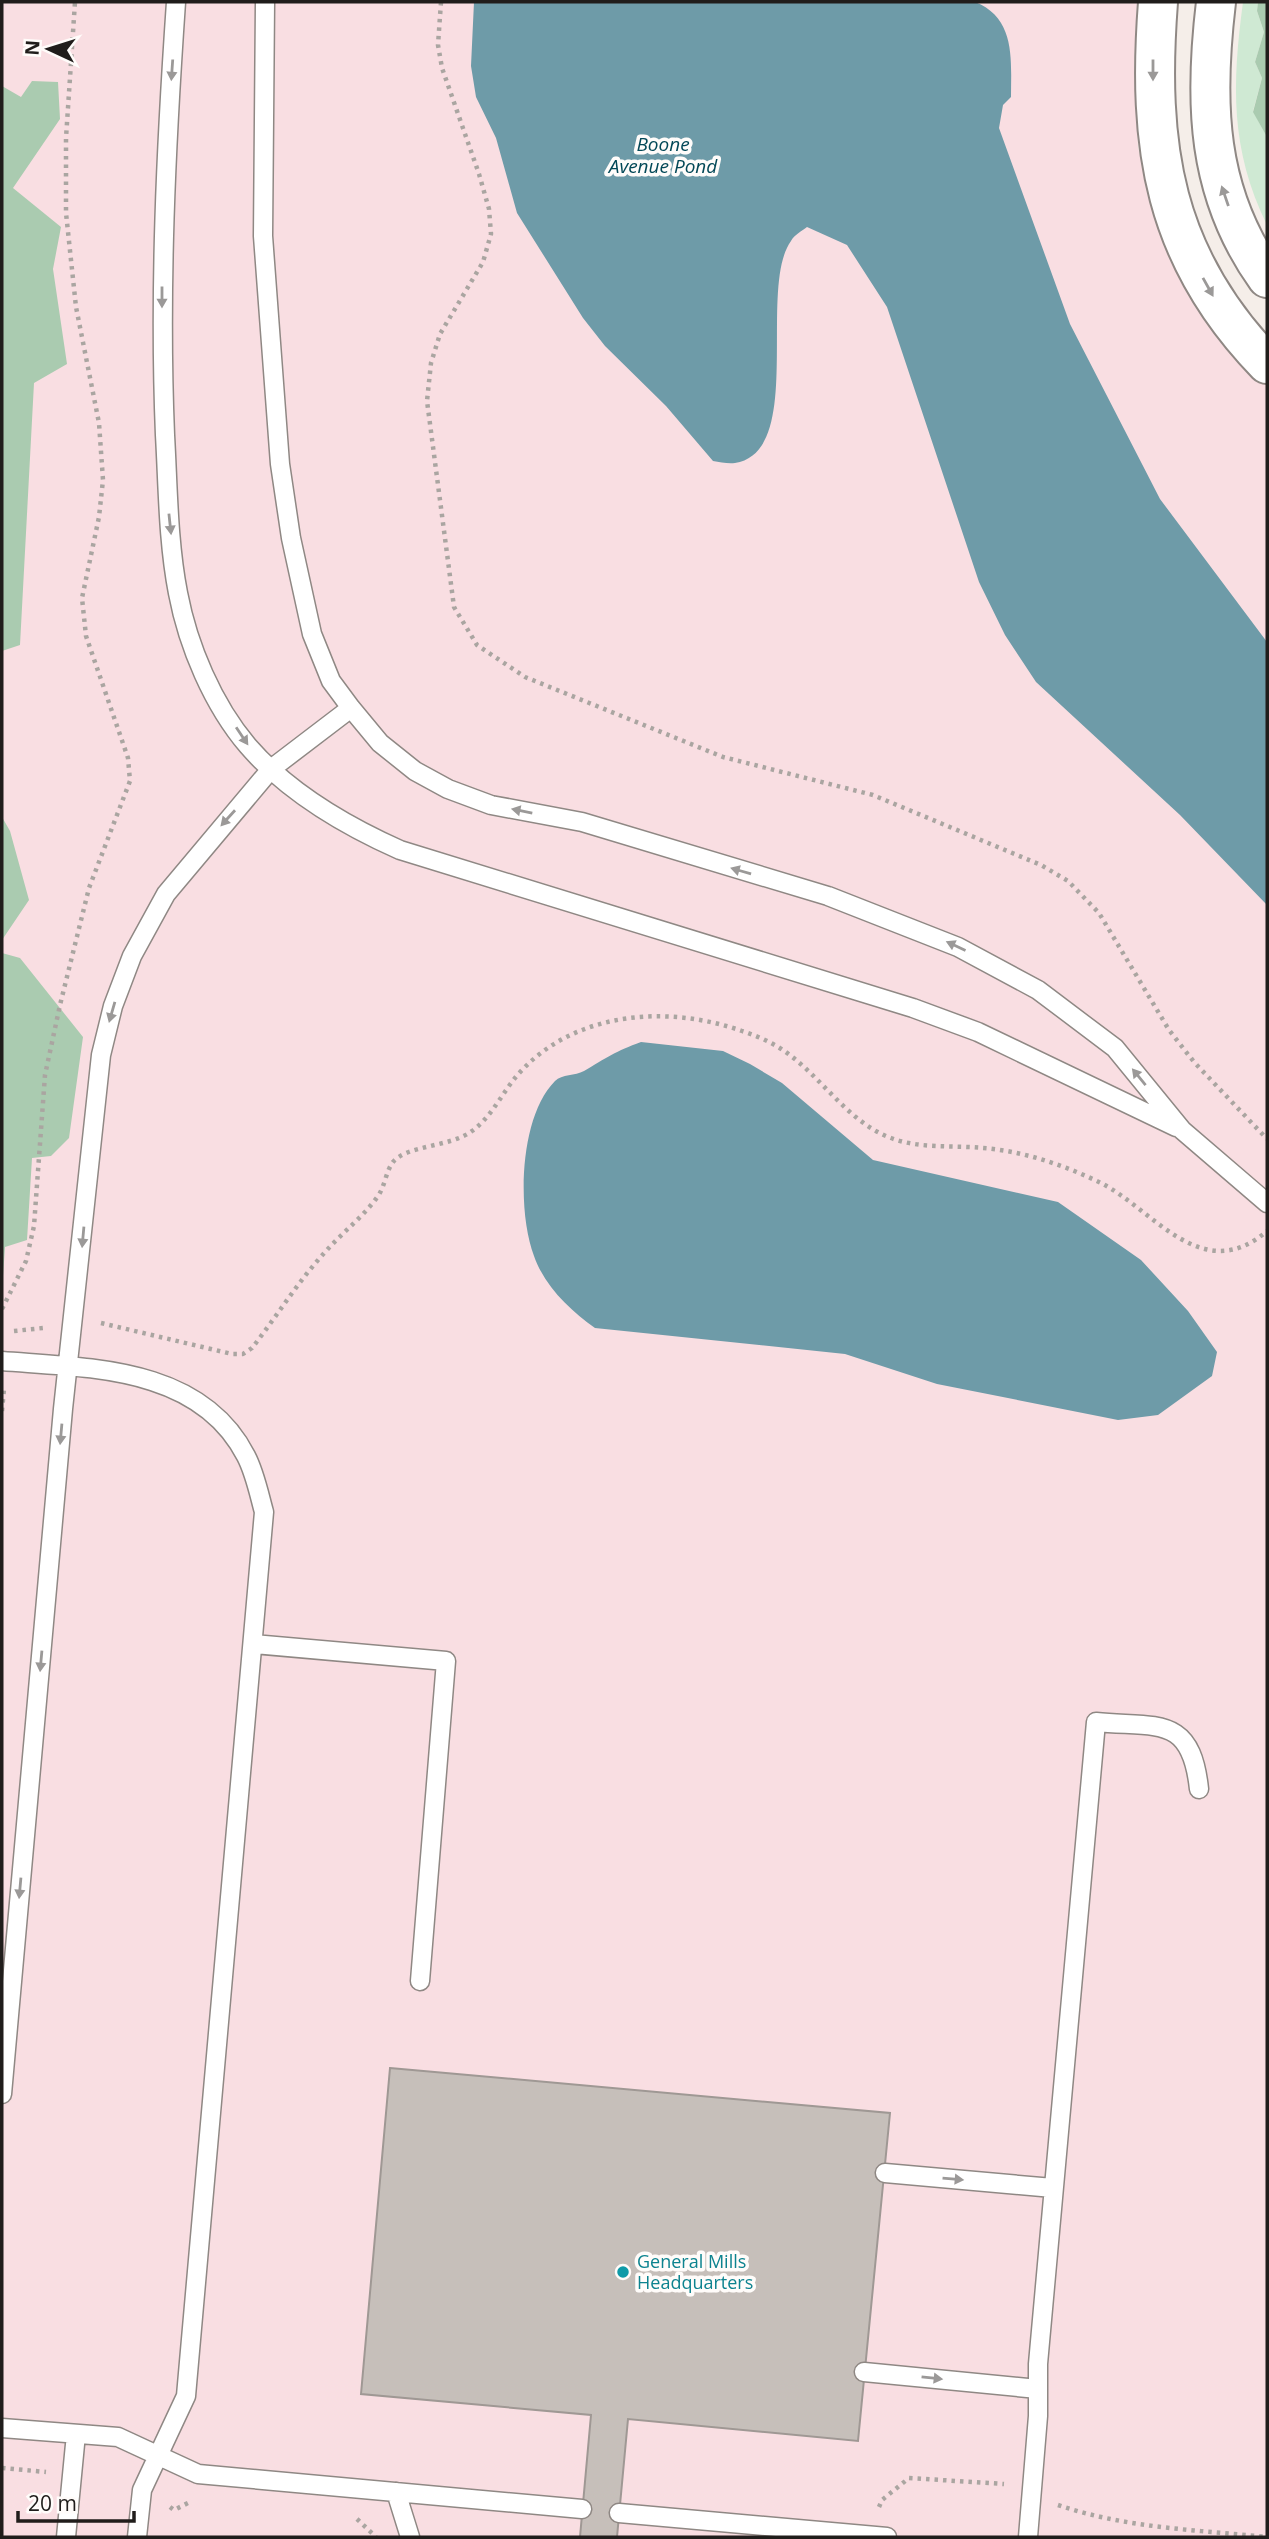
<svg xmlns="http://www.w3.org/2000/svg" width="1269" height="2539" font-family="'Open Sans',sans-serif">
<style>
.commercial{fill:#f9dee2}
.green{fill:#cfe9d3}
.forest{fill:#aacbb0}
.water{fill:#6e9ba8}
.building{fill:#c6bfba;stroke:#9f9894;stroke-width:2}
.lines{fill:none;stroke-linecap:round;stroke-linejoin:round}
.service-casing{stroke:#8f8884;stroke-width:21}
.motorway-casing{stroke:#8f8884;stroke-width:42}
.path{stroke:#aaa5a1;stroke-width:4.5;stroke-dasharray:3.5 5;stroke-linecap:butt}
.service{stroke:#fff;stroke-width:18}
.motorway{stroke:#fff;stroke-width:38}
.oneway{fill:#9b9998}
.culture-dot{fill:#0f9aa8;stroke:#fffcfa;stroke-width:2.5}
.labels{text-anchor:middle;stroke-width:7;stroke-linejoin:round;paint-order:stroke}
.culture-label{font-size:18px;fill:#0d838f;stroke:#fffcfa;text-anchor:start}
.water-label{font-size:19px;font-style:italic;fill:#034857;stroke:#fffcfa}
</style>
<rect width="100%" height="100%" fill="#f5eee9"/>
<path class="commercial" d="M2,2H1137L1134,64L1138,148L1157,222L1173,257L1267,385V2537H2Z"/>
<path class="green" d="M1243,2H1258L1257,11L1264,32L1255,62L1262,78L1253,111L1267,137V225C1230,149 1232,84 1243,2Z"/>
<path class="forest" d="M1258,2H1267V137L1253,112L1262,78L1255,62L1264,32L1257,11Z
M32,81L58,82L60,119L13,188L61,227L53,269L67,364L34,383L20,645L2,651V86L21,97Z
M2,817L10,831L29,900L2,940Z
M2,953L20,958L83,1037L69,1138L51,1156L32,1158L27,1240L5,1247L2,1290Z"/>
<path class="water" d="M474,2H975C1016,18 1011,60 1011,97L1003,105L999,128L1070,324L1160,499L1267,642V905L1180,815L1036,682L1005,635L979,582L887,307L847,245L807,227C802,231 794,235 791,241C757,288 806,452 735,463C728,464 720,462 713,461L666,406L605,346L583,318L517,213L496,138L476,97L471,66Z
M641,1042L723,1051L750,1064L782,1083L873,1160L1058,1202L1141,1260L1188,1311L1217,1352L1212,1376L1158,1415L1118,1420L937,1384L845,1354L595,1328C570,1310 545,1287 534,1256C517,1211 519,1117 555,1081C562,1074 575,1076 584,1071C606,1058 616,1051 641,1042Z"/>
<path class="building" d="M390,2068L890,2113L858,2441L628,2419L617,2537H580L591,2415L361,2394Z"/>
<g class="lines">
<defs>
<path id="service" d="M176,2C166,147 159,290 165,435C168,487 168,542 178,593C188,646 213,705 248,746C287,791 346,826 400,850L913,1008L978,1032L1176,1127
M265,2L263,236L280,464L291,538L312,634L331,681L351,708L380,743L415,771L448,789L491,805L582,822L828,896L958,947L1038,990L1115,1048L1182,1130L1267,1203
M2,1361C89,1368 200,1366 246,1456C255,1473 259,1494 264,1512L186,2396L142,2490L137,2537
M253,1644L446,1661L420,1981
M2,2094L63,1409L101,1055L113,1006L132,956L166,894L271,769L351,708
M885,2173L1053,2188
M864,2372L1038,2389
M2,2428L118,2437L198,2474L582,2509
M396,2492L410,2537
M619,2513L887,2537
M66,2537L76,2434
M1028,2537L1038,2416V2364L1096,1722C1157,1728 1191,1714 1199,1789"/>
<path id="motorway" d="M1158,2C1147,146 1163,257 1267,364
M1216,2C1204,102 1206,193 1267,278"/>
</defs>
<use href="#service" class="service-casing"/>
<use href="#motorway" class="motorway-casing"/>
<path class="path" d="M441,2L438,45L442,68L479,174L489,209L491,234L483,262L440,334L431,363L427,401L454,607L477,645L525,677L723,757L873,795L1041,865L1068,881L1099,913L1169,1030L1194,1062L1267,1139
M2,1309L26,1261L34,1226L45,1075L60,1005L89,888L130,781L128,758L86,636L82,598L99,517L103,480L99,423L76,307L66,213V138L75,2
M101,1323L232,1354H243L252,1348C277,1316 299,1280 327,1250C343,1232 364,1216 378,1196C385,1186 386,1171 393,1162C407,1145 451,1147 472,1131C494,1115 504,1088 523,1069C579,1011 669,1005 742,1031C760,1037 776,1044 791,1056C825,1082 850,1123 891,1138C919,1149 953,1145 983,1148C1023,1151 1064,1165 1101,1183C1154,1210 1202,1287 1267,1231
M14,1331L43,1328
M2,1411L4,1389
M2,2468L46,2472
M1058,2505C1125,2528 1197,2530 1267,2537
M170,2507L174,2510L190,2502
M879,2507L882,2500L909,2478L1004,2484
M357,2519L376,2537"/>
<use href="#service" class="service"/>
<use href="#motorway" class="motorway"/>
</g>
<defs><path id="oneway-solid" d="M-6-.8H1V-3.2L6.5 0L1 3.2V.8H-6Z" transform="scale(1.75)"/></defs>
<g class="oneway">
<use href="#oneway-solid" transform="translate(172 70) rotate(94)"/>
<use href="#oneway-solid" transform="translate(1153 70) rotate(90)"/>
<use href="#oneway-solid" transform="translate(1225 196) rotate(-109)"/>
<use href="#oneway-solid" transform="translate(1208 287) rotate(61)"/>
<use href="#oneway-solid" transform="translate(162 297) rotate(90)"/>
<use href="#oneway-solid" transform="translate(170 524) rotate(84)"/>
<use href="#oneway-solid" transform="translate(242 736) rotate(56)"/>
<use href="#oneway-solid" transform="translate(522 811) rotate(-169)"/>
<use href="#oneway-solid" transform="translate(228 818) rotate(132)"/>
<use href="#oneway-solid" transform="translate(741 871) rotate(-164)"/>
<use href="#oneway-solid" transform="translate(956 946) rotate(-155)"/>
<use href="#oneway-solid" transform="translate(112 1012) rotate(106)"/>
<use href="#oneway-solid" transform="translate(1139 1077) rotate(-129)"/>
<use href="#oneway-solid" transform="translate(83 1237) rotate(95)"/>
<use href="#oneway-solid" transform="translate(61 1434) rotate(95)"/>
<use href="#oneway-solid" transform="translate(41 1661) rotate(95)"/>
<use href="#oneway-solid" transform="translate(20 1888) rotate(95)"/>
<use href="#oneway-solid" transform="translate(953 2179) rotate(5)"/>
<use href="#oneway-solid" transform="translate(932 2378) rotate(6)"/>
</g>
<circle class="culture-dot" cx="623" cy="2272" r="7"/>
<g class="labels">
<g class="culture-label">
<text x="637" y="2268">General Mills<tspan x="637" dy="21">Headquarters</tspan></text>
</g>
<g class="water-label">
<text x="663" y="151">Boone<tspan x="663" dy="22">Avenue Pond</tspan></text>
</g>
</g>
<rect width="1269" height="2539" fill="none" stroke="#201d1b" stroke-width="7"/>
<g transform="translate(49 49) rotate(274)" stroke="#fffcfa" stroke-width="5" paint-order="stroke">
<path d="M0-5L12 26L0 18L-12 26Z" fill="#201d1b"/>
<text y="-10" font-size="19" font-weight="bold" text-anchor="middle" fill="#201d1b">N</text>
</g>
<path d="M18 2511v10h116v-10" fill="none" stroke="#201d1b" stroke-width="3.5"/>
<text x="28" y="2511" font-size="21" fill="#201d1b" stroke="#fffcfa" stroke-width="5" paint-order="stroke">20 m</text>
</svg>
